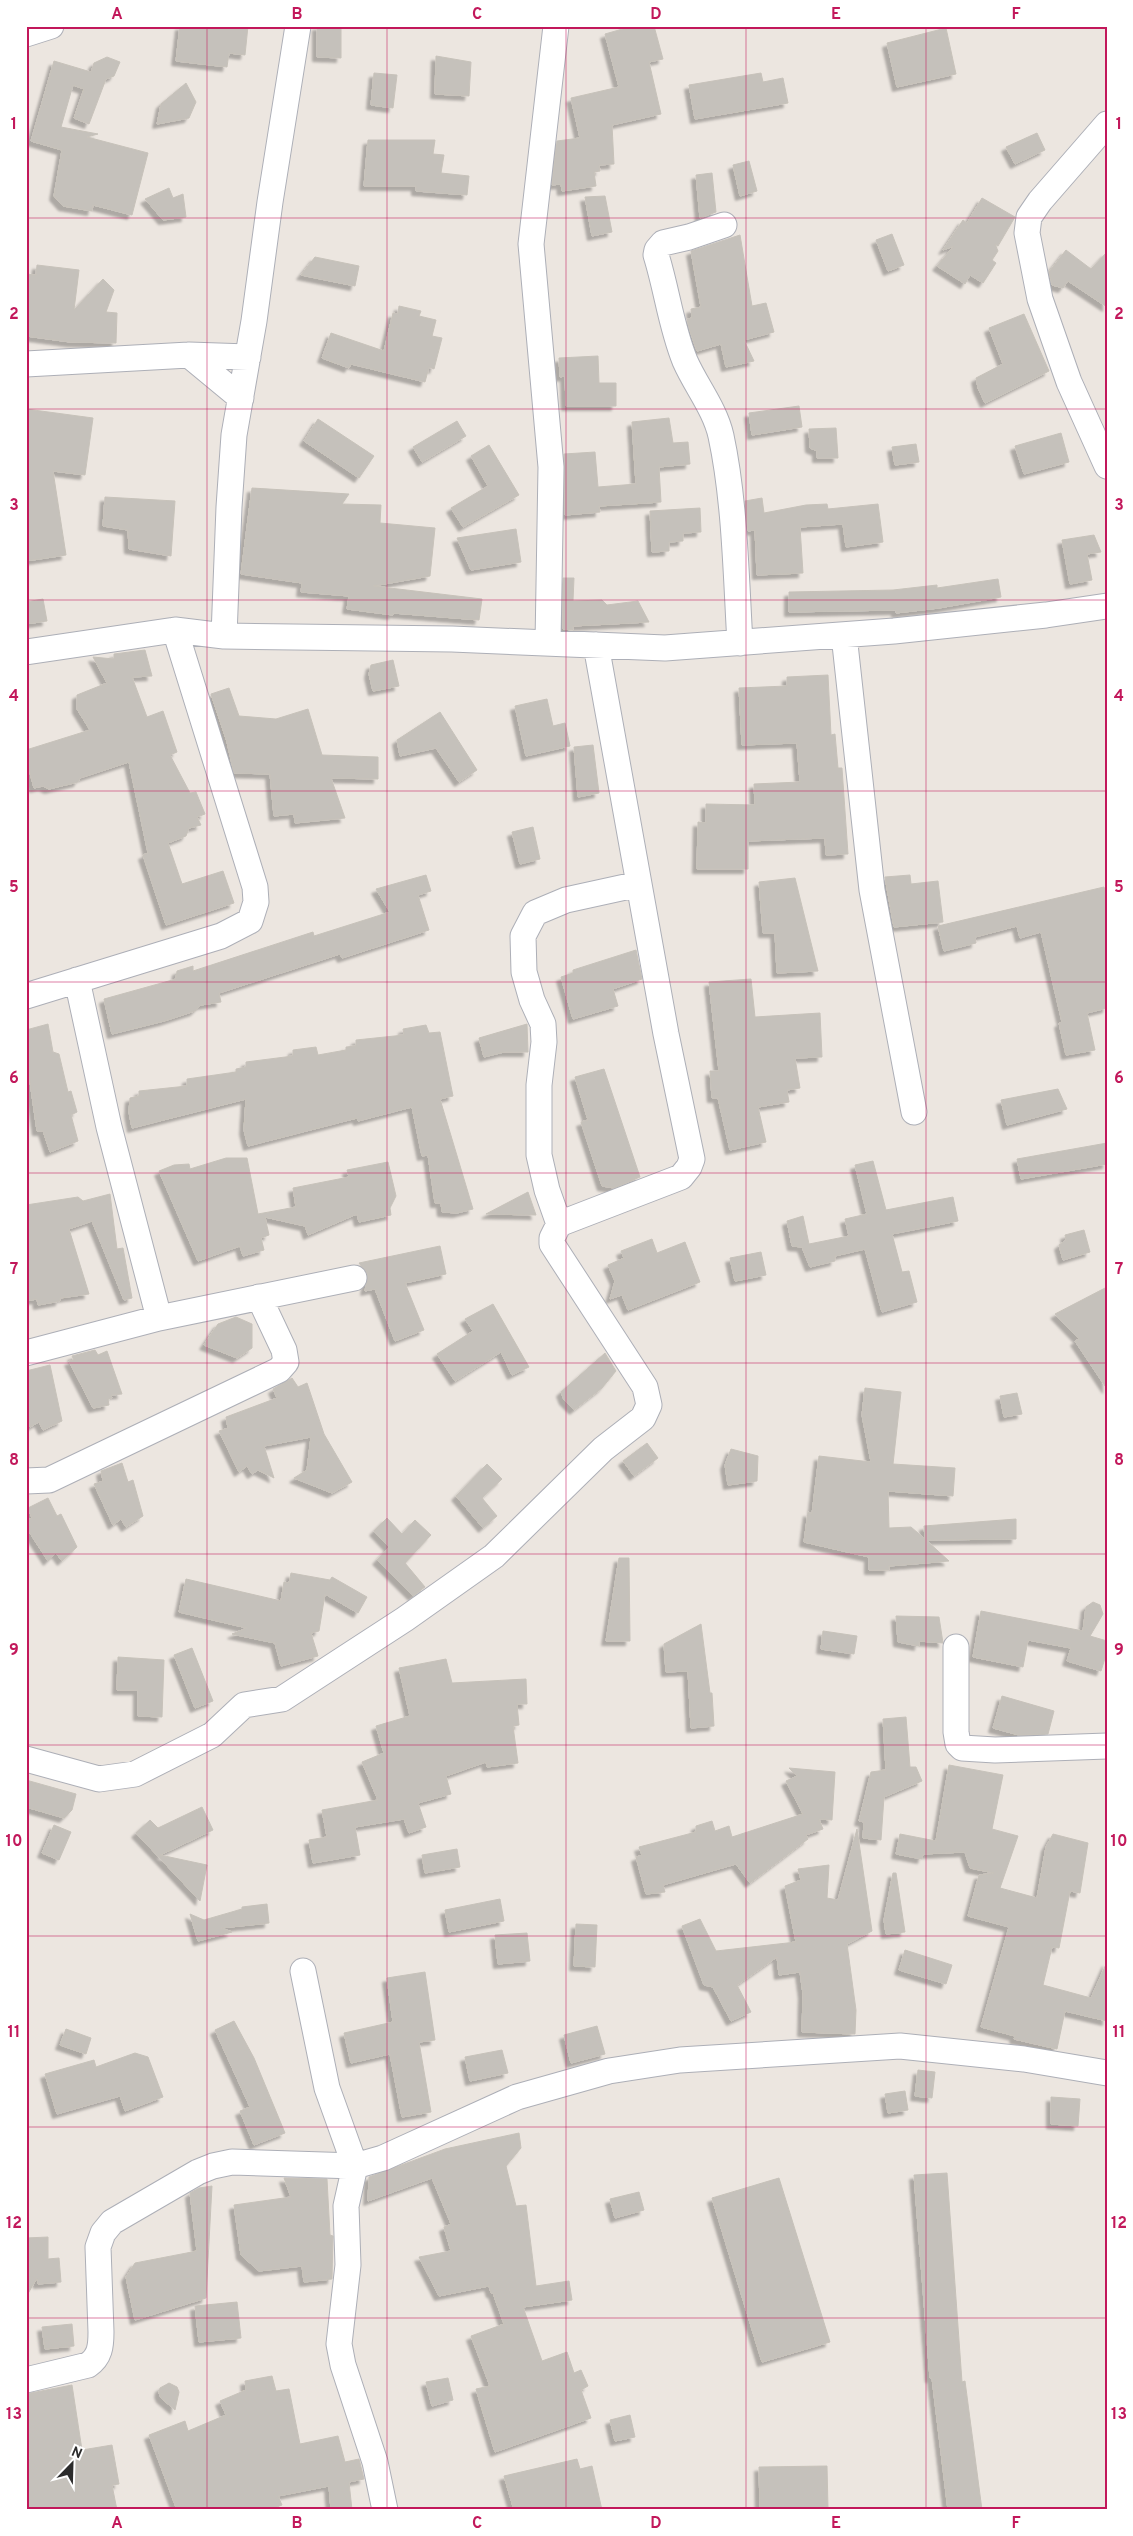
<svg xmlns="http://www.w3.org/2000/svg" width="1133" height="2536" font-family="Overpass,sans-serif">
<style>
.building{fill:#c5c1bb;stroke:#c7c2ba;filter:url(#shadow)}
.lines{fill:none;stroke-linecap:round;stroke-linejoin:round}
.minor-casing{stroke:#adafb7;stroke-width:27}
.minor{stroke:#fff;stroke-width:25}
.grid{fill:none;stroke:#c2185b;stroke-width:1;stroke-opacity:0.55}
.neatline{fill:none;stroke:#c2185b;stroke-width:2}
.grid-label{font-size:16px;text-anchor:middle;font-weight:bold;fill:#c2185b}
</style>
<defs>
<filter id="shadow"><feDropShadow dx="-4.5" dy="4.5" stdDeviation="1" flood-color="#0004"/></filter>
</defs>
<rect width="100%" height="100%" fill="#ece6e0"/>
<path class="building" d="M180,26H248L245,55L229,53L227,67L176,61Z
M317,26H341V58L317,57Z
M633,26H654L663,59L649,62L661,114L612,125L614,164L599,165L600,171L594,172L596,186L562,191L561,184L552,185L557,141L580,138L571,98L619,87L605,34Z
M946,28L956,74L897,87L887,43Z
M436,56L471,62L469,96L435,94Z
M107,57L120,62L114,76L106,79L89,124L74,118L84,89L73,85L61,127L98,134L87,137L148,153L132,215L93,205L92,211L63,206L54,196L62,150L31,141L54,61L91,72L94,63Z
M374,73L397,75L393,108L371,105Z
M761,73L763,82L783,78L788,103L695,119L689,85Z
M186,83L196,102L189,118L157,124L161,104Z
M1037,133L1045,150L1015,164L1006,147Z
M368,140H435L433,154L444,155L441,173L469,176L467,195L416,191V186H364Z
M749,161L757,191L740,196L733,165Z
M712,173L716,212L700,218L696,175Z
M169,188L173,198L183,194L186,217L163,220L145,199Z
M605,196L612,232L592,236L585,197Z
M982,198L1015,217L998,246L995,244L998,251L992,260L996,263L983,283L970,275L965,284L937,266L954,246L943,250L963,220L967,223Z
M892,234L904,265L888,271L876,240Z
M740,235L752,306L766,303L774,332L744,340L754,361L726,367L721,344L697,351L690,331L687,319L692,318L691,309L701,307L691,251Z
M1066,250L1091,269L1107,252V307L1068,281L1063,288L1052,285L1049,272Z
M315,257L359,266L355,286L301,275Z
M37,265L79,270L74,310L103,279L114,290L106,312L117,313L116,343L70,342L26,336V274L36,275Z
M399,306L421,311L419,316L436,320L432,336L442,338L434,369L429,367L425,382L351,364L349,368L322,358L331,333L384,351L393,313L398,314Z
M1024,314L1049,371L985,403L978,388L976,378L1003,364L989,328Z
M598,356L599,383H616V406H566L565,376L560,377L559,358Z
M799,406L802,427L752,435L749,413Z
M26,409L93,418L85,475L53,471L66,555L26,561Z
M669,418L673,443L688,442L690,464L659,467L661,502L599,506L600,512L565,515L564,454L595,452L598,487L636,484L632,422Z
M318,419L374,456L359,478L304,441Z
M457,421L466,436L422,462L413,447Z
M836,428L838,458H817V451L810,448L809,429Z
M1061,433L1069,462L1024,474L1015,446Z
M916,444L919,462L895,465L892,447Z
M489,445L519,495L463,527L451,508L488,486L471,456Z
M252,488L349,494L342,504L381,505L380,523L435,528L430,576L373,586L482,599L479,620L393,613V615L347,609L349,596L301,592L302,583L241,574Z
M105,497L175,501L171,556L129,549L128,530L103,526Z
M762,498L764,513L806,505L827,504L828,509L878,504L883,542L846,547L843,524L800,527L803,573L757,575L755,530L748,531L745,501Z
M700,508L701,532L683,533V541L669,542V551L652,552L650,511Z
M516,529L521,562L471,570L457,538Z
M1094,535L1101,552L1087,554L1092,580L1070,584L1062,540Z
M563,578H574L573,601L602,600L607,605L638,601L649,622L573,626V630L563,629Z
M998,579L1001,597L939,608L896,613V610L789,612V592L893,590L937,585V588Z
M43,599L47,621L26,624V602Z
M145,650L152,676L132,677L147,717L163,711L177,752L170,755L190,793L196,792L205,814L197,817L201,825L189,828L186,836L168,843L182,884L223,871L234,903L166,925L143,855L148,853L129,762L80,778L78,782L49,789L43,786L34,788L26,758V750L90,730L77,709V695L107,683L93,657L114,659V654Z
M393,660L399,686L373,691L369,674L371,665Z
M828,675L831,735L835,734L838,768H842L848,854L826,855L825,838L748,841V869H697L698,822L706,823V804L755,805L754,784L800,782L797,743L742,745L739,688L787,686V677Z
M229,688L239,716L276,719L308,709L322,755L378,757V779L331,778L345,818L295,823L294,814L274,816L270,774L234,773L227,742L211,694Z
M547,699L553,726L565,723L570,746L526,756L515,706Z
M440,712L477,770L459,782L436,748L400,756L397,740Z
M593,745L599,793L578,797L574,747Z
M533,827L540,859L520,864L512,832Z
M426,875L431,891L418,895L429,930L342,958L340,954L219,993L221,1002L201,1005L195,1011L164,1021L112,1034L104,999L176,979L177,971L193,966V971L313,932L314,936L390,912L376,889Z
M910,875L911,884L938,881L943,922L894,927L885,877Z
M795,878L818,971L777,973L775,933H763L759,882Z
M1104,887L1107,898V1008L1087,1013L1095,1050L1066,1055L1059,1023L1062,1022L1041,932L1020,938L1017,926L975,937L976,943L944,951L938,926Z
M636,950L642,979L613,989L618,1006L573,1019L561,977L573,973V970Z
M751,979L755,1017L820,1013L822,1057L795,1058L800,1088L787,1090L789,1102L758,1107L766,1142L730,1150L718,1098H712L710,1071H719L709,982Z
M48,1024L53,1052L59,1054L68,1092L71,1091L77,1112L71,1115L78,1141L50,1152L43,1131H37L29,1075H26V1030Z
M527,1024L528,1052H504L484,1057L479,1038Z
M426,1025L429,1033L440,1032L453,1096L440,1099L473,1209L457,1213L442,1212L441,1203H435L428,1155L422,1156L412,1107L358,1121L357,1118L248,1146L244,1130L246,1099L132,1128L129,1112L130,1098L139,1096V1091L187,1086V1079L236,1072V1069L246,1067V1062L293,1056V1050L316,1047L318,1055L346,1050V1047L356,1046V1040L404,1035L403,1029Z
M604,1069L640,1177L614,1188L602,1186L581,1122L588,1120L575,1077Z
M1058,1089L1067,1109L1007,1125L1001,1100Z
M1107,1143V1164L1021,1179L1017,1159Z
M226,1158H247L258,1214L296,1207L293,1188L349,1177L347,1170L388,1162L396,1196L390,1208L391,1215L359,1222L357,1214L308,1235L305,1226L265,1217L269,1235L261,1238L264,1250L243,1256L240,1246L198,1261L159,1171L174,1165L189,1164L190,1169Z
M873,1161L886,1210L953,1197L958,1221L892,1234L902,1272L909,1271L917,1302L882,1312L865,1249L835,1256V1261L810,1267L802,1247L792,1246L787,1221L803,1216L809,1244L849,1236L845,1219L867,1214L855,1165Z
M528,1192L536,1215L486,1214Z
M110,1194L117,1249L123,1248L132,1298L124,1300L92,1221L69,1229L89,1294L60,1298V1301L38,1305L37,1299L26,1301V1205L78,1197L83,1201Z
M1084,1230L1090,1252L1063,1260L1059,1245L1066,1240L1065,1235Z
M652,1239L657,1253L685,1242L700,1282L628,1310L622,1295L610,1299L615,1281L608,1265L624,1258L621,1251Z
M440,1246L446,1274L405,1283L424,1330L395,1341L375,1289L365,1291L368,1275L359,1263Z
M761,1252L766,1275L735,1281L730,1258Z
M1107,1287V1389L1075,1341L1079,1339L1055,1314Z
M493,1304L529,1367L512,1375L501,1352L455,1381L437,1354L473,1331L465,1319Z
M236,1317L252,1324V1348L237,1358L204,1345L218,1324Z
M95,1350L98,1355L107,1351L122,1394L111,1395L112,1398L108,1399L109,1405L93,1408L69,1361L74,1360L72,1356Z
M605,1353L616,1371L602,1388L574,1410L564,1400L561,1392Z
M50,1365L62,1421L43,1430L39,1422L30,1427L26,1414V1371Z
M292,1378L298,1387L307,1383L324,1434L352,1482L332,1493L294,1478L307,1470L311,1437L264,1446L274,1478L258,1470L252,1474L247,1466L239,1472L219,1431L228,1428L226,1417L277,1398L273,1389Z
M865,1388L901,1392L893,1464L955,1468L953,1496L888,1491L889,1528L911,1527L925,1539L924,1526L1016,1519V1539L926,1540L949,1561L889,1566V1570H869V1557L804,1542L808,1512L812,1514L819,1456L871,1462L862,1415Z
M1017,1393L1022,1414L1004,1417L1000,1396Z
M647,1443L658,1458L634,1476L623,1461Z
M731,1449L758,1456L757,1481L728,1485L725,1465Z
M122,1463L128,1482L133,1480L143,1516L126,1527L121,1519L113,1525L94,1484L103,1481L101,1471Z
M487,1464L502,1479L482,1498L497,1516L483,1528L456,1496Z
M48,1498L57,1516L61,1514L77,1547L62,1561L56,1553L48,1561L26,1527V1521L32,1518L28,1508Z
M387,1518L402,1534L415,1520L431,1535L405,1563L425,1587L413,1596L377,1560L389,1547L374,1531Z
M619,1558H629L630,1641H606Z
M291,1573L330,1580L332,1577L367,1597L358,1613L325,1594L319,1631L311,1633L318,1656L281,1666L275,1643L232,1634L247,1628L179,1612L186,1579L281,1601L284,1582L289,1583Z
M1093,1602L1100,1605L1103,1614L1090,1636L1107,1641V1652L1101,1671L1067,1661L1071,1648L1028,1640L1023,1667L973,1657L981,1611L1083,1631L1086,1607Z
M896,1616L939,1617L943,1643L919,1641V1646L898,1642Z
M701,1624L710,1693H712L714,1726L691,1728L688,1671L666,1672L664,1644Z
M823,1631L857,1636L854,1654L821,1649Z
M192,1648L213,1701L195,1708L174,1655Z
M118,1657L164,1660L162,1717L138,1716V1690H117Z
M446,1659L452,1683L526,1679L527,1704H517L519,1725L513,1726L518,1763L487,1767L486,1762L446,1776L451,1794L418,1803L426,1827L409,1833L404,1819L355,1827L360,1855L313,1863L309,1840L327,1837L322,1810L378,1800L362,1762L384,1753L376,1726L410,1716L399,1668Z
M1002,1696L1054,1711L1048,1734L1019,1735L993,1728Z
M906,1717L910,1767H916L922,1781L884,1797L881,1840L863,1838L864,1822L859,1821L871,1772L886,1770L883,1719Z
M949,1765L1003,1775L992,1829L1018,1836L1000,1888L1037,1898L1046,1847L1053,1834L1088,1843L1080,1893L1070,1891L1059,1948L1052,1947L1043,1985L1091,1998L1107,1962V2021L1065,2011L1057,2049L1014,2039L1015,2036L981,2027L1009,1927L968,1916L979,1875L994,1873L970,1868L965,1852L923,1854L922,1859L896,1854L900,1834L936,1841Z
M789,1768L835,1772L832,1820L819,1819L823,1829L806,1835L808,1839L750,1883L736,1864L663,1885L665,1892L646,1894L636,1857L642,1855L639,1847L696,1832V1826L712,1821L715,1831L729,1826L732,1837L803,1814L786,1781L797,1776Z
M26,1780L76,1794L72,1810L64,1818L26,1807Z
M202,1807L213,1830L160,1855L207,1865L200,1901L136,1833L150,1820L158,1828Z
M54,1825L71,1832L59,1860L42,1853Z
M857,1829L872,1931L847,1944L856,2010L855,2034L802,2032L803,1994L800,1972L779,1975L777,1957L737,1985L751,2012L731,2021L713,1987L704,1985L682,1926L700,1919L716,1951L796,1942L785,1886L801,1880L798,1869L829,1865L827,1898L838,1900Z
M457,1849L460,1867L425,1873L422,1855Z
M893,1873H896L905,1932L886,1934L884,1920Z
M500,1899L504,1921L449,1932L445,1910Z
M267,1904L269,1923L221,1928L232,1932L198,1941L190,1914L204,1920L242,1909V1907Z
M576,1924L597,1925L595,1967L574,1966Z
M527,1933L530,1961L498,1964L495,1935Z
M905,1950L952,1965L946,1984L899,1970Z
M425,1972L435,2040L419,2042L431,2112L402,2117L390,2054L351,2063L344,2033L393,2022L387,1978Z
M234,2021L254,2058L285,2133L254,2145L240,2111L250,2107L215,2030Z
M597,2026L605,2054L571,2063L564,2035Z
M66,2029L91,2038L86,2054L60,2045Z
M502,2050L508,2073L470,2081L465,2057Z
M135,2053L148,2057L163,2097L125,2111L120,2096L57,2114L45,2074L94,2060L96,2067Z
M918,2070L935,2072L932,2098L915,2096Z
M905,2091L908,2110L888,2113L885,2094Z
M1051,2097L1080,2099L1078,2126L1051,2124Z
M519,2133L521,2148L506,2166L516,2206L526,2205L536,2286L569,2281L572,2300L523,2307L542,2361L567,2352L574,2373L581,2370L588,2386L581,2390L591,2418L495,2452L476,2389L490,2386L471,2336L504,2324L493,2293H491L489,2286L439,2296L419,2257L451,2251L444,2227L451,2224L432,2178L368,2201L369,2177L445,2149Z
M947,2173L962,2382L965,2381L982,2510H948L932,2378H930L914,2175Z
M284,2178L327,2179L330,2235L333,2236L332,2279L304,2282L302,2266L259,2271L241,2255L234,2205L291,2197Z
M779,2178L830,2342L762,2362L712,2198Z
M212,2186L206,2298L135,2320L126,2277L135,2263L197,2251L190,2193L199,2188Z
M639,2192L644,2210L615,2218L610,2199Z
M48,2237V2259L59,2258L61,2282L38,2284L37,2278L26,2297V2238Z
M237,2302L241,2338L199,2342L195,2306Z
M72,2324L74,2346L45,2349L42,2327Z
M272,2376L276,2391L289,2389L300,2444L338,2436L345,2462L359,2459L364,2479L349,2482L352,2510H331L329,2486L278,2496L282,2505L269,2510H177L149,2435L185,2421L188,2431L226,2415L220,2401L246,2390L245,2381Z
M448,2378L453,2400L432,2406L426,2382Z
M169,2383L177,2387L179,2392L175,2410L161,2398L159,2393L160,2388Z
M72,2385L82,2450L112,2445L119,2484L112,2485L117,2510H26V2459H30L26,2428V2394Z
M630,2415L635,2437L615,2441L610,2420Z
M577,2459L580,2469L592,2466L602,2510H514L504,2476Z
M827,2466L828,2508L760,2509L759,2467Z"/>
<g class="lines">
<defs>
<path id="minor" d="M26,34L51,26
M1107,124L1040,201L1029,217L1027,233L1040,299L1069,382L1107,466
M724,225L689,237L663,243L657,250L656,255C667,290 671,327 685,361C696,386 715,409 721,436C735,501 736,577 740,643
M189,355L241,398
M26,364L189,355L248,357
M844,635L872,890L914,1112
M224,636L229,507L234,435L254,321L270,202L298,26
M548,643L551,467L531,244L556,26
M26,652L175,630L224,636L452,639L665,648L894,631L1046,615L1107,606
M77,980L109,1127L159,1318
M26,996L221,936L250,921L256,902L255,887L175,630
M559,1224L547,1190L539,1155V1085L544,1042L543,1024L532,1000L524,972L523,936L535,913L566,900L639,884
M26,1353L159,1318L354,1278
M26,1481L49,1480L279,1370L286,1362L284,1350L259,1297
M956,1647V1732L958,1744L962,1748L995,1750L1107,1746
M26,1759L99,1779L135,1774L212,1735L244,1705L282,1699L405,1619L494,1556L603,1449L643,1418L649,1405L645,1387L552,1244V1238L559,1224L681,1177L689,1167L692,1159L666,1034L596,645
M26,2380L88,2365C100,2357 101,2346 101,2332L98,2247L103,2233L112,2222L198,2172L213,2166L232,2162L355,2166L327,2088L303,1971
M385,2510L375,2462L343,2365L339,2344L348,2265L346,2206L355,2166L383,2158L517,2097L609,2071L680,2060L900,2046L1024,2059L1107,2073"/>
</defs>
<use href="#minor" class="minor-casing"/>
<use href="#minor" class="minor"/>
</g>
<path class="grid" d="M207,26V2510M387,26V2510M566,26V2510M746,26V2510M926,26V2510M26,218H1107M26,409H1107M26,600H1107M26,791H1107M26,982H1107M26,1173H1107M26,1363H1107M26,1554H1107M26,1745H1107M26,1936H1107M26,2127H1107M26,2318H1107"/>
<rect width="1133" height="2536" fill="none" stroke="#ffffff" stroke-width="55"/>
<g transform="translate(72 2464) rotate(23)" stroke="#ffffff" stroke-width="4" paint-order="stroke">
<path d="M0-4L9 19L0 12L-9 19Z" fill="#2c2c2c"/>
<text y="-8" font-size="14" font-weight="bold" text-anchor="middle" fill="#2c2c2c">N</text>
</g>
<rect x="28" y="28" width="1078" height="2480" class="neatline"/>
<g class="grid-label">
<text x="117" y="19">A</text>
<text x="297" y="19">B</text>
<text x="477" y="19">C</text>
<text x="656" y="19">D</text>
<text x="836" y="19">E</text>
<text x="1016" y="19">F</text>
<text x="14" y="129">1</text>
<text x="1119" y="129">1</text>
<text x="14" y="319">2</text>
<text x="1119" y="319">2</text>
<text x="14" y="510">3</text>
<text x="1119" y="510">3</text>
<text x="14" y="701">4</text>
<text x="1119" y="701">4</text>
<text x="14" y="892">5</text>
<text x="1119" y="892">5</text>
<text x="14" y="1083">6</text>
<text x="1119" y="1083">6</text>
<text x="14" y="1274">7</text>
<text x="1119" y="1274">7</text>
<text x="14" y="1465">8</text>
<text x="1119" y="1465">8</text>
<text x="14" y="1655">9</text>
<text x="1119" y="1655">9</text>
<text x="14" y="1846">10</text>
<text x="1119" y="1846">10</text>
<text x="14" y="2037">11</text>
<text x="1119" y="2037">11</text>
<text x="14" y="2228">12</text>
<text x="1119" y="2228">12</text>
<text x="14" y="2419">13</text>
<text x="1119" y="2419">13</text>
<text x="117" y="2528">A</text>
<text x="297" y="2528">B</text>
<text x="477" y="2528">C</text>
<text x="656" y="2528">D</text>
<text x="836" y="2528">E</text>
<text x="1016" y="2528">F</text>
</g>
</svg>
